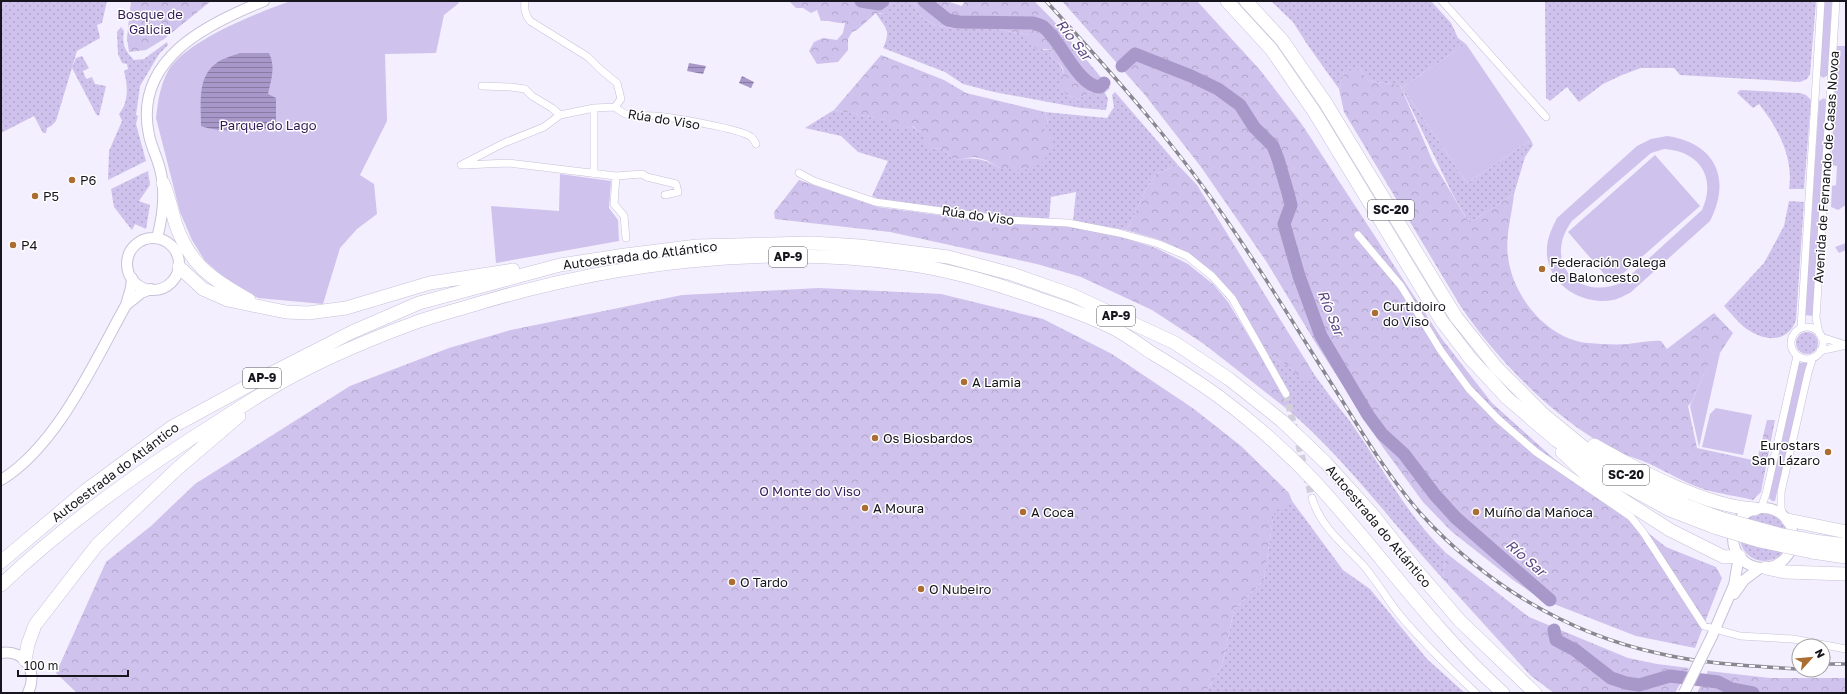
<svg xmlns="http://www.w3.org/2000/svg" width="1847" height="694" font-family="'Golos Text',sans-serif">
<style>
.grass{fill:url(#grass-dots)}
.forest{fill:url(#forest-crowns)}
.green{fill:#cfc2ec;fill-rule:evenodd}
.water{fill:url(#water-rules)}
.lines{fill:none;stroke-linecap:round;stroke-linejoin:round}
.river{stroke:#a898ca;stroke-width:13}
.street-tunnel{stroke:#d2cedc;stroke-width:7;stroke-dasharray:7 3.5;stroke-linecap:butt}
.street-casing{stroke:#c7c0d8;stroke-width:8}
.secondary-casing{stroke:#c7c0d8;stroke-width:12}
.highway-casing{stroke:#c7c0d8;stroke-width:14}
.street{stroke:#fff;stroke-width:7}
.secondary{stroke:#fff;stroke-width:10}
.highway{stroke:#fff;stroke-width:13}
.rail-casing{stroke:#8a8793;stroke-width:3.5}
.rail{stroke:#fff;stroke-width:2;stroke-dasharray:6;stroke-linecap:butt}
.secondary-bridge-casing{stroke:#c7c0d8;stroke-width:12;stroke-linecap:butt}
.highway-bridge-casing{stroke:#c7c0d8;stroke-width:14;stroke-linecap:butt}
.secondary-bridge{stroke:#fff;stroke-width:10}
.highway-bridge{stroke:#fff;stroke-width:13}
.poi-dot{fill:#ab6d32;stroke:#fff;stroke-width:1.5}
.labels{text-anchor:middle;stroke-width:3;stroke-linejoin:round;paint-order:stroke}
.shield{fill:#fff;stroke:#5d5b61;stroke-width:1}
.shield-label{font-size:12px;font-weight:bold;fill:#17151d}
.park-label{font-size:13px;fill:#341b57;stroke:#fff}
.street-label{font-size:13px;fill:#17151d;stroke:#fff}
.poi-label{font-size:13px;fill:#17151d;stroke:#fff;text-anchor:start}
.water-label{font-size:14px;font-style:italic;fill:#5d4584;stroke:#fff}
</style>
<defs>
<pattern id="grass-dots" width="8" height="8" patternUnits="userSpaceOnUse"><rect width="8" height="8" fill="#cfc2ec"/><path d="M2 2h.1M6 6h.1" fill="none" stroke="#b1a6ca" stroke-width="1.8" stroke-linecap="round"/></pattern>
<pattern id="forest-crowns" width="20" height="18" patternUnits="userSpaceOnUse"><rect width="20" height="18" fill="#cfc2ec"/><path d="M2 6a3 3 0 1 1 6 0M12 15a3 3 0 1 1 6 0" fill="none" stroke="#b1a6ca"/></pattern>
<pattern id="water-rules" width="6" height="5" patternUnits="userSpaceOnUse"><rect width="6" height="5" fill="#a898ca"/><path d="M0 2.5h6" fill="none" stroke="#887ba3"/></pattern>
</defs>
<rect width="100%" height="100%" fill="#f3effe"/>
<path class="grass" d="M1,1H107L102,23L97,25L100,38L77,51L56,121L51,126L47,128L46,133H43L34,116L1,133Z
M894,1H913L921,17L936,26L965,29H997L1029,35L1043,50H1053L1051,57C1067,67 1063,75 1062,92L1078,100L1090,91L1102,95L1105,93L1108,99L1106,110L1081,108L994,92L963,84L945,72L883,48C892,29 885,29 876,13L882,14Z
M1271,1H1431L1451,23L1458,38L1466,44L1402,87L1467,183L1531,140L1533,145L1525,157L1514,194L1469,223L1452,193L1400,85L1369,81L1360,70L1344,73L1339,89L1307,44L1293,22Z
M1545,1H1816L1810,74L1807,79L1800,82L1680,75L1674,68H1641L1622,75L1603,84L1579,102L1567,87L1550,101L1546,98Z
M121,27L124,31C122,44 124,50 134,60L144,59L167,42L168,45L159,54L140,86L136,115L138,116L136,124L146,161L108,180L109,151L122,121L119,114C129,102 128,86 124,71L128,69L127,64L122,63L118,54L117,32Z
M82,56L89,68L83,71L86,79L92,77L95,84L106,86L99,116L96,114L72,68L76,58Z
M1740,90L1800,93L1806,95L1811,100L1804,189H1789C1794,158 1778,128 1759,104L1753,108L1737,93Z
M1115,92L1178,165L1156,174L1147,187L1129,226L1125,230L1073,221L1076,192L1051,197L1049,220L1011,218L881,200L872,196L888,161L858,152L841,136L805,128L834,110L887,120L901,130L912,126L918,131L925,132L931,148L942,149L955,160C975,157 982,158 1000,168L1044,129L1048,122L1045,112L1107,118L1114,107L1112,95Z
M148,171L150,185L139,201L150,205L146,229L135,224L132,230L114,207L111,189Z
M1789,201L1804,202L1796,320C1787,345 1762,341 1744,327C1737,321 1731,313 1724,306L1764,263L1784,226Z
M1796 343a11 11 0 1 1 22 0a11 11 0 1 1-22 0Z
M1268,354L1291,368L1302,381L1314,374C1325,390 1337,405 1349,420C1381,465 1406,514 1446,553L1443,579C1391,522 1346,459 1287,409V400L1270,371Z
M1292,501L1343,570L1370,589L1427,659L1465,693H1205L1222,665L1234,610L1264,580L1274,511Z
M1740 537a24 24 0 1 1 48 0a24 24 0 1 1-48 0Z"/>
<path class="forest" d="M131,1H211L164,39L146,50L129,52L127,38Z
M780,1H894L890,7L888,14L876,13L857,30L852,32L848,39V50L838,62L817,64L809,51L814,42L823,38L837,40L843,33L845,23C838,24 829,20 821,21L817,10L811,13L803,8H796L790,2Z
M913,1H946L962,6L965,1H1034L1053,20L1110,88L1102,95H1095L1090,91L1078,100L1062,92C1058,75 1073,71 1051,57L1053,50L1033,48L1029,43V35L997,29H965L936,26L921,17Z
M1062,1H1197L1260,70L1301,123L1442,339L1492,403L1552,457L1666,547L1716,567L1722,578L1695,648L1636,636L1541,599L1513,580L1451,531L1423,502L1382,446L1315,342L1266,261L1201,167L1145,95Z
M881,55L944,80L966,93L1045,112L1048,122L1044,129L1052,136L1051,149L1043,162L1023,171L1000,168L986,160L974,157L955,160L942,149L931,148L923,142L924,132L918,131L913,126L901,130L892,128L886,120L834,110Z
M1353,69L1360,70L1369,81L1400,85L1433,162L1469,223L1514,194C1512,215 1505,236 1508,257C1513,297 1547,339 1588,343C1601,344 1615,345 1628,344C1639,343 1651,340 1661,341L1667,349L1714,313L1733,333L1720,353L1714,352L1691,403L1688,406L1697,448L1757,461L1767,420H1775L1761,492L1753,500C1737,496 1719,494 1703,489C1685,483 1667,472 1650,464C1639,459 1627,456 1616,451C1557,422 1499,362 1461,307L1344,112L1339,89L1344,73Z
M1178,165L1197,185L1314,374L1302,382L1291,368L1268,354L1234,295L1213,272L1187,252L1157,239L1125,230L1129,226L1147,187L1156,174Z
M799,180L878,207L1006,224L1066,226L1121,237L1156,248L1188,264L1214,285L1228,302L1287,400V409L1204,344L1152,310L1081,277L1037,264L890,232L775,219L774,212Z
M819,288L941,294L1043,319L1112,354L1194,409L1241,446L1289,493L1292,501L1274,512L1264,580L1234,610L1222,665L1205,693H77L56,673L106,562L151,526L195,484L350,386L449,348L511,330L682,295Z
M1446,553L1529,617L1628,658L1657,664L1689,668L1675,693H1554L1531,676L1443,579Z
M1708,671L1770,678H1846V693H1697Z"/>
<path class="green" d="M291,1H458L459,3L444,15L436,53L385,54L387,121L360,175L374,184L377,214L357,229L340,248L323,304L258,298L227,280L205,261L192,240L180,212L156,118C158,101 160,86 168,71C185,41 259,12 291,1Z
M1824,1H1832L1828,75L1823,78L1819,74Z
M1466,44L1531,140L1467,183L1402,87Z
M1837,46H1846V205L1838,210L1831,207L1832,186L1836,185L1837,166L1831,165Z
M1824,98L1826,100L1813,316L1805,315L1819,101Z
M1667,136C1715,143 1732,178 1710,221L1630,293C1625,295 1619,299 1613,300C1581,306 1544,283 1547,247C1548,236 1552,228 1557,218L1637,146L1651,139ZM1664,149C1699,151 1717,177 1702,210L1623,282C1578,303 1542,261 1572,221L1651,153Z
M1655,155L1700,206L1612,283L1568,232Z
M560,174L611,181L609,208L618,220L619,241L496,263L491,206L559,211Z
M1846,243V250L1839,253L1835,247Z
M1714,351L1720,353L1699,447L1690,406Z
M1799,363H1807L1775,501H1772L1769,498Z
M1716,408L1752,415L1743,455L1702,447L1710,414Z"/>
<path class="water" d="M240,53H269C276,67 271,80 268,94L276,98V126C257,132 220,133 201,126C201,106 197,79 214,65C220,59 232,56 240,53Z
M689,63L706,66L703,74L687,71Z
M742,76L754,82L751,88L739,83Z"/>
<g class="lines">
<path class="river" d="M861,1L879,4L883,1
M924,1L948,20L959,22L1033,23C1036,24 1040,25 1042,26C1061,39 1077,86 1100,87L1104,83
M1122,66L1135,54L1191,76L1218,89L1240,105L1254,127L1273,146L1278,159L1288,193L1291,205L1284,224L1299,276L1321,336L1368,415L1382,434L1404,454L1435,495L1456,518L1550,600
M1554,630L1556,640L1575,650L1611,678L1626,683L1639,685L1670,676L1718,682L1732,689L1753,693"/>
<path class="street-tunnel" d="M1286,394L1312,498"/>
<defs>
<path id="street" d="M525,1C524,9 525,14 530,21L588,57L601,70L617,83L621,99L615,107
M1442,1L1546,117
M482,86L511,87L525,89L532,96L552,108L560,115
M461,165L504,143L544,127L560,115L594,108L615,107C632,121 636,114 655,116C670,117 742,129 751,137C753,138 755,142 756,144
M464,165L508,163L616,176L642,174L647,177L676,184L678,192L665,195
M799,173L814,181L875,202L1008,220L1068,223L1119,233L1159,244L1187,256L1212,276L1232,298L1286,394
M594,174V108
M616,176L614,204L624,216L626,238
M1358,235L1401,286L1441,351L1469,389L1498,419L1536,452L1631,517L1643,532L1704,626L1740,636L1793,639L1846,649
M1791 343a16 16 0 1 1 32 0a16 16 0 1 1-32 0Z
M1801,328L1821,1
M1819,333L1816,318L1836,1
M1821,337L1846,345
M1820,351L1846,345
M1312,498C1320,526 1344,545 1363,565C1376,580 1387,599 1399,614C1423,643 1449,668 1476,693
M1761,508L1766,494L1797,356
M1783,515L1781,508V492L1808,373L1813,357"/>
<path id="secondary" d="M157,238C163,216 166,192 160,169C157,157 151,146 149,135C133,60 206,24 264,1
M127 264a26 26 0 1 1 52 0a26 26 0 1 1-52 0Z
M126,305L141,293L151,289
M1,480C58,445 94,362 126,305L131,288L132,278
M1733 538a30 30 0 1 1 60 0a30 30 0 1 1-60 0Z
M1734,594L1744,580L1760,568
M1712,636L1734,585L1739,556
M1,653C26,649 38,673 28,693"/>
<path id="highway" d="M1227,1L1271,49L1315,113L1441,320L1470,358L1507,398L1556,440L1606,475L1670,510L1714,527
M1246,1L1282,40L1325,102L1456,317L1497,368L1543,414L1588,451L1617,470L1648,488L1685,505L1720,518
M163,183C169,196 171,208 175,222C189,265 212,279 249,300
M179,267L203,289L228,300L286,312L308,313L346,308L430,283L513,270
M1594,445C1636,469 1706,507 1755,509
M1562,452L1592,480L1670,530L1724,557L1739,556
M1788,520L1846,532
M1814,541L1846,545
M1812,552L1846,557
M1,562L85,491L172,427L264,377L352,332L419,303L560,265L625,255L697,246L812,243L860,246L948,257L1012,274L1072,295L1175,343L1229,379L1282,421L1326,463L1374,516L1418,572L1460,621L1535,693
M1766,568L1785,572L1846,574
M1,585C58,531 123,483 189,440C216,423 243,405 270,389C315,362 365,341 414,323C433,316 453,311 473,305C611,263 762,244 906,264C952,270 998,284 1042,300C1066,308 1092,317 1115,329C1128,336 1140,345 1152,353C1174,366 1197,381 1218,396C1253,422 1287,452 1317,484C1380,553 1433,630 1503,693
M25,660L28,644L35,625L97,545L178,468L239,416"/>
</defs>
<use href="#street" class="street-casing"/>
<use href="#secondary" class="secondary-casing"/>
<use href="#highway" class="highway-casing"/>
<use href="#street" class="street"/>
<use href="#secondary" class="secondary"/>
<use href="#highway" class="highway"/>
<defs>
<path id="rail" d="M1046,1C1113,74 1179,148 1234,231C1272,287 1307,345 1343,402C1367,441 1391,480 1422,515C1484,583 1566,633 1657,653C1703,664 1751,666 1799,669
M1823,664H1846"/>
</defs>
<use href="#rail" class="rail-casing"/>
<use href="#rail" class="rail"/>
<defs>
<path id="secondary-bridge" d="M1684,693L1712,636"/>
<path id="highway-bridge" d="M1720,518L1782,535L1814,541
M1714,527L1760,541L1812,552"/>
</defs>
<use href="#secondary-bridge" class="secondary-bridge-casing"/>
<use href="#highway-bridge" class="highway-bridge-casing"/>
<use href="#secondary-bridge" class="secondary-bridge"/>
<use href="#highway-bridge" class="highway-bridge"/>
</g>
<g class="poi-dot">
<circle cx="72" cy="180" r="4"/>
<circle cx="35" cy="196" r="4"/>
<circle cx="13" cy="245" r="4"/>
<circle cx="1542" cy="269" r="4"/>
<circle cx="1375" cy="313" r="4"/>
<circle cx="964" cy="382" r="4"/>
<circle cx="875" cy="438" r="4"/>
<circle cx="1828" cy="452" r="4"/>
<circle cx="865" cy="508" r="4"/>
<circle cx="1023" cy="512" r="4"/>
<circle cx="1476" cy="512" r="4"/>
<circle cx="732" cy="582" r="4"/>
<circle cx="921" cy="589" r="4"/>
</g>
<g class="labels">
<g class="shield">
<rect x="1368" y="200" width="46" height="20" rx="3"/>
<rect x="769" y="247" width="38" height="20" rx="3"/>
<rect x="1097" y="306" width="38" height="20" rx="3"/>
<rect x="243" y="368" width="38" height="20" rx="3"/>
<rect x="1603" y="465" width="46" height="20" rx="3"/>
</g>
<g class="shield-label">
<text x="1391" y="214">SC-20</text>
<text x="788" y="261">AP-9</text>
<text x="1116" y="320">AP-9</text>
<text x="262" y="382">AP-9</text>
<text x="1626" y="479">SC-20</text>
</g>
<g class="park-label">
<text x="150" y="19">Bosque de<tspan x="150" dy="15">Galicia</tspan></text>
<text x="268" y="130">Parque do Lago</text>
<text x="810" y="496">O Monte do Viso</text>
</g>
<g class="street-label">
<text transform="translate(664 119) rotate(9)" y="5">Rúa do Viso</text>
<text transform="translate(1826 167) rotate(-86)" y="5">Avenida de Fernando de Casas Novoa</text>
<text transform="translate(978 215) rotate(8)" y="5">Rúa do Viso</text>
<text transform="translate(640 255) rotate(-7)" y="5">Autoestrada do Atlántico</text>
<text transform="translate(115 472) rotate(-37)" y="5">Autoestrada do Atlántico</text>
<text transform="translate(1379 526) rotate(50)" y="5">Autoestrada do Atlántico</text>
</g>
<g class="poi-label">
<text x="80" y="185">P6</text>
<text x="43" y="201">P5</text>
<text x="21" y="250">P4</text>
<text x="1550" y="267">Federación Galega<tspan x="1550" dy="15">de Baloncesto</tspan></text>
<text x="1383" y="311">Curtidoiro<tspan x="1383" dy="15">do Viso</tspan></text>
<text x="972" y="387">A Lamia</text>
<text x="883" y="443">Os Biosbardos</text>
<text x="1820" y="450" text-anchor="end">Eurostars<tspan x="1820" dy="15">San Lázaro</tspan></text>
<text x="873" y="513">A Moura</text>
<text x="1031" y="517">A Coca</text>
<text x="1484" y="517">Muíño da Mañoca</text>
<text x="740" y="587">O Tardo</text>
<text x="929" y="594">O Nubeiro</text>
</g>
<g class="water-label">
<text transform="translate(1074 40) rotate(52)" y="5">Río Sar</text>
<text transform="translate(1331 313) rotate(68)" y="5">Río Sar</text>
<text transform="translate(1526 558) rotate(41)" y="5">Río Sar</text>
</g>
</g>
<rect width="1847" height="694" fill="none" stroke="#17151d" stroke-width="4"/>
<g transform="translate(1811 658) rotate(63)"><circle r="19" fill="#ffffff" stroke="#a2a1a5"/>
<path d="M0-3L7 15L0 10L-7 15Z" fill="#ab6d32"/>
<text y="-6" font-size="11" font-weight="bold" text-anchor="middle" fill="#17151d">N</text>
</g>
<path d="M18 670v6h110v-6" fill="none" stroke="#17151d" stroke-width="2"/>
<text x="24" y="670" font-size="12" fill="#17151d" stroke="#ffffff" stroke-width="3" paint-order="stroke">100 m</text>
</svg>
